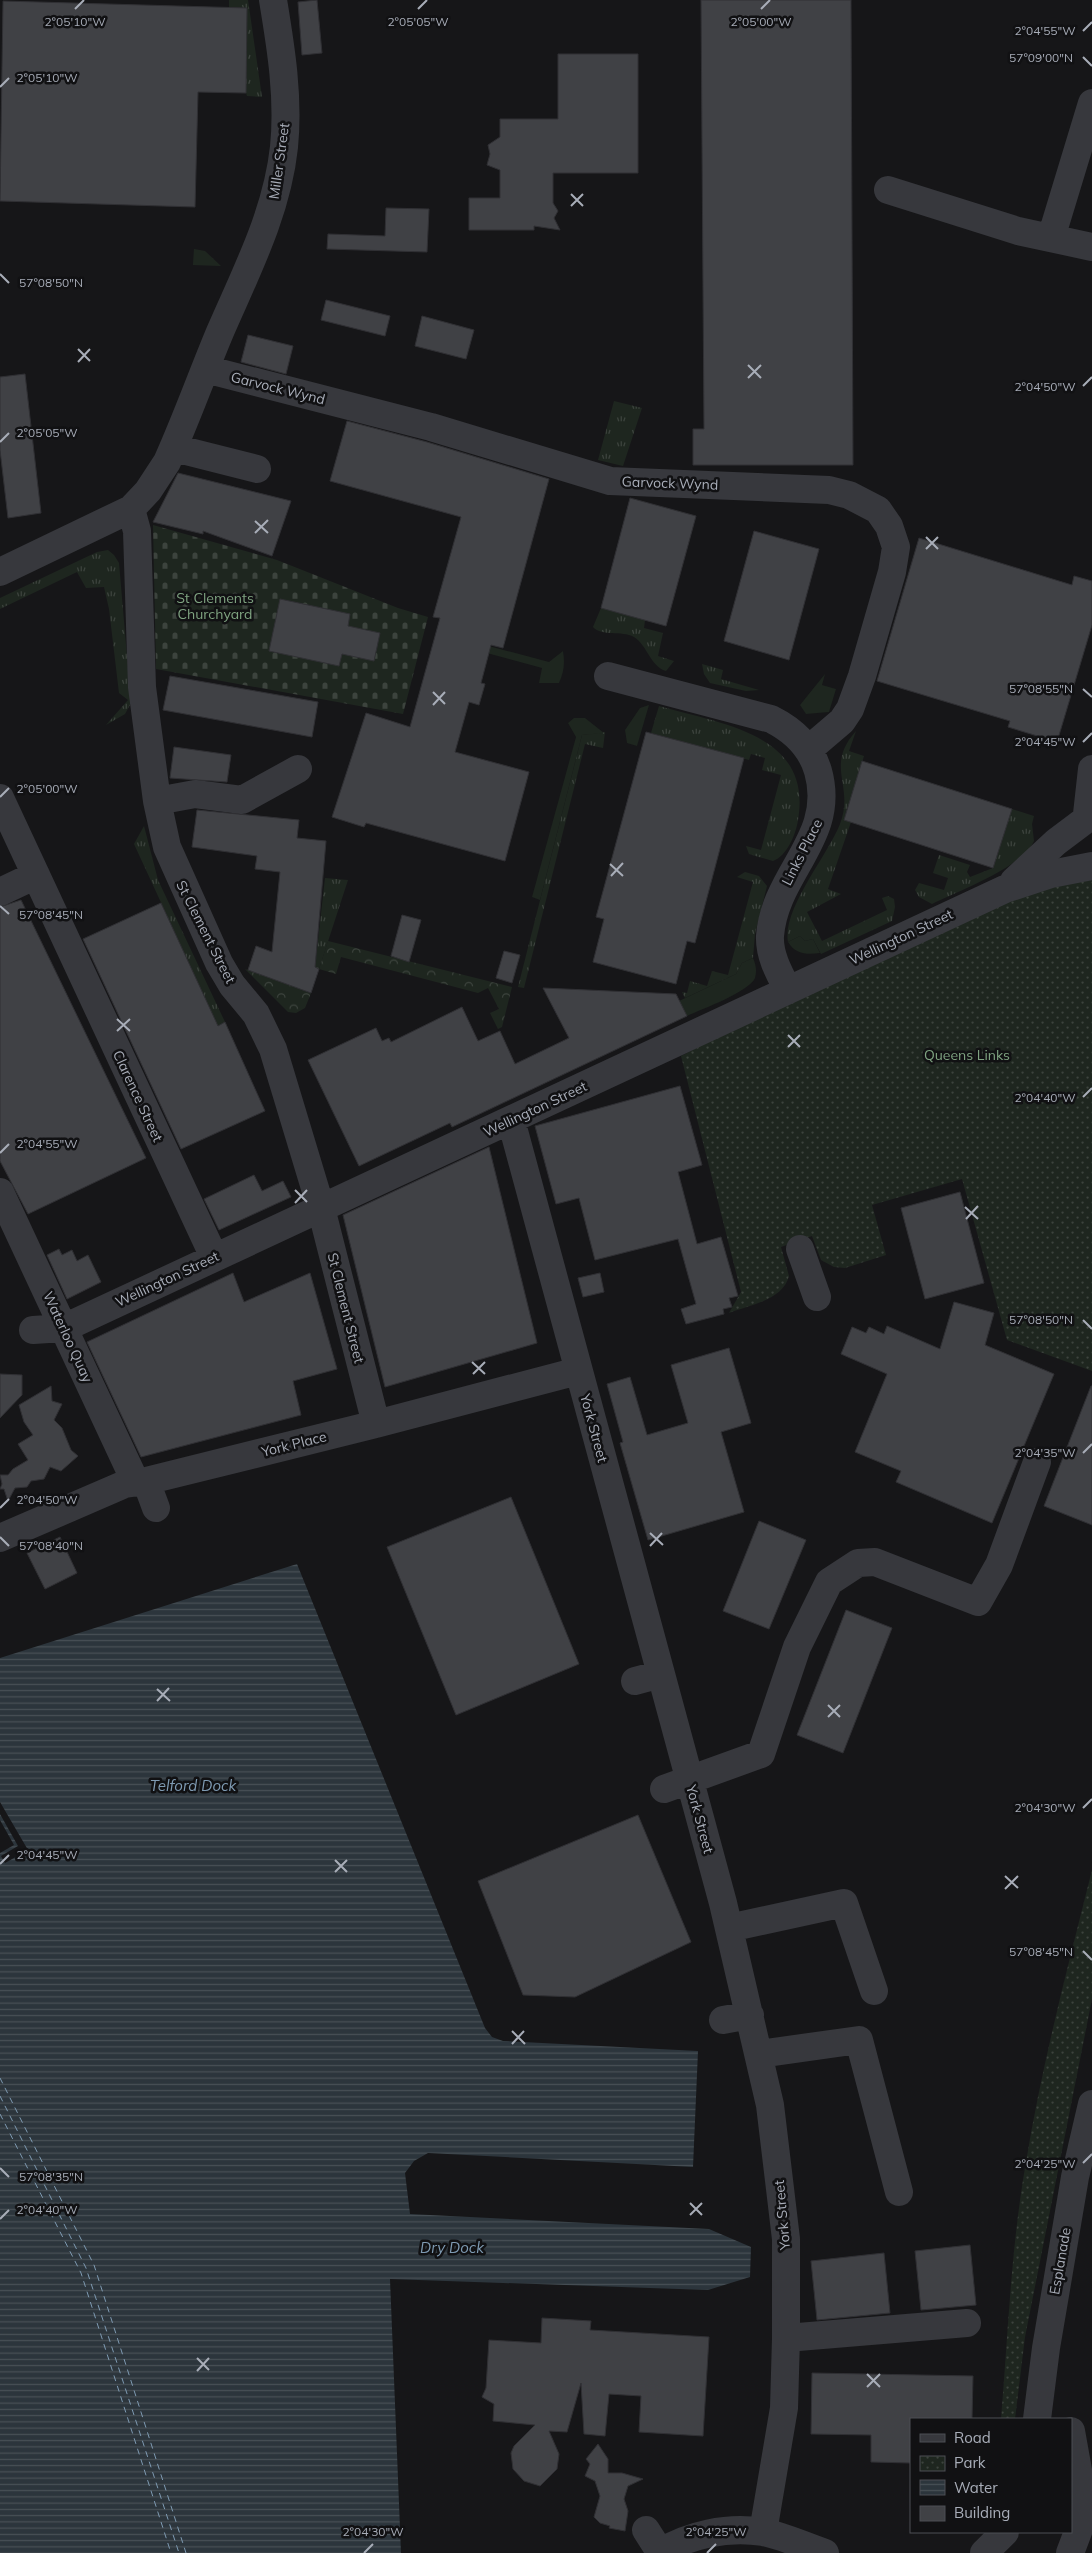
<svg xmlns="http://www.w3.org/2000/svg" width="1092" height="2553" font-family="Mulish,sans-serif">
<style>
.grass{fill:url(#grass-tufts)}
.forest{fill:url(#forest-crowns)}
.cemetery{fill:url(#cemetery-stones);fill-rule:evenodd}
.park{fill:url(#park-dots)}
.garden{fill:#1e261f}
.water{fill:url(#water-rules)}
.pier{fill:#161618}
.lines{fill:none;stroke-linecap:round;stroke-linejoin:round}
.ferry{stroke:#7f9bb3;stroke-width:1;stroke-dasharray:6 5;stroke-linecap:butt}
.building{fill:#404145;stroke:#303034}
.minor{stroke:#37383d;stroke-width:28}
.ticks{fill:none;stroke:#a8adb8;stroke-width:2}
.labels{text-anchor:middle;stroke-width:5;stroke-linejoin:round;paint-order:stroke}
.street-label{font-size:14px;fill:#a8adb8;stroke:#111113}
.park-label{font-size:14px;fill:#7fa381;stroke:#111113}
.water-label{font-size:15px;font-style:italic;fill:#7f9bb3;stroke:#111113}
.ticks-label{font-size:12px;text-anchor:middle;fill:#a8adb8;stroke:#111113;stroke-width:5;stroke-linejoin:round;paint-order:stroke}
</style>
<defs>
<pattern id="grass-tufts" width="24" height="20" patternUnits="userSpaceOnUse" patternTransform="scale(1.25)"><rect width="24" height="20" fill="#1e261f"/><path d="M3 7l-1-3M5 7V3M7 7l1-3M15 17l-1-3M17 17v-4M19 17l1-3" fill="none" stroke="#3c433d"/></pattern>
<pattern id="forest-crowns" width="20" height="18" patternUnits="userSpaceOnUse" patternTransform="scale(1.25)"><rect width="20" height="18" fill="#1e261f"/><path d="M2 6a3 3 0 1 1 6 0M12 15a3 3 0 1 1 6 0" fill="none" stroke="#3c433d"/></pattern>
<pattern id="cemetery-stones" width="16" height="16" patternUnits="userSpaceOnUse" patternTransform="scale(1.25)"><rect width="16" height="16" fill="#1e261f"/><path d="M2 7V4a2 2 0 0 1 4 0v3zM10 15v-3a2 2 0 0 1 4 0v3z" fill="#3c433d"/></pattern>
<pattern id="park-dots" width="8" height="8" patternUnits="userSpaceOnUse" patternTransform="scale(1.25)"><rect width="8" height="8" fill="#1e261f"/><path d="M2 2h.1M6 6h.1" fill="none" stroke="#3c433d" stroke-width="1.8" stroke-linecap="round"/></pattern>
<pattern id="water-rules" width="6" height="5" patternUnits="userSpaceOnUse" patternTransform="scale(1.25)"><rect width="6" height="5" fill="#2c353c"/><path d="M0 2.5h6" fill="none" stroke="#485056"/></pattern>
</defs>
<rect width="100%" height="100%" fill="#161618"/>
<path class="grass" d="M229,0H248L262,97L247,96L246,93L247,8L229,7Z
M194,249L205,251L221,266L193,265Z
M614,401L642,408L623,466L598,460Z
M108,550L114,555L119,563L131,703L125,714L106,725L128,700L119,693L109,609L104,587L86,588L77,572L0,609V598L97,552Z
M601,608L645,620L644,628L663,633L658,656L674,661L666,671C650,666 648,646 634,637C622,630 602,637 593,627Z
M702,664L723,670L721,679L759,690L746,691L710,683L704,674Z
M659,706C720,724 813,733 798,820C796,834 787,856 773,861L749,854L746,846L761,850L781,775L762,770L765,758L751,754L749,760L651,733Z
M856,731L849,751L864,756L844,820L851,822L828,889L841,894L807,912L822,941L887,910L882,898L888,896L894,899L895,907L892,921L821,954L813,939L805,941L800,936L788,942C782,909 828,855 840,824C855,785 824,767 856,731Z
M605,732L603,748L585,744L524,988L518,987L582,735Z
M1012,809L1034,816L1032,824L1034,841C1022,868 958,891 932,904L919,897L915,890L919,883L944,890L948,878L933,873L939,855L970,865L967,872L970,877L993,868Z
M144,826L158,880L225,1022L218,1026L134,844Z
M745,872L759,876L767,886L755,934L753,958L742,963L736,974L685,998L682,992L687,993L690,981L707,986L712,971L728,975L753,882L737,877Z
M325,878L348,880L319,969L315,967Z"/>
<path class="forest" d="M328,941L512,987L502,1027L498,1029L490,1013L499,1009L488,988L478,993L341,957L336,974L319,969Z
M245,969L311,993L305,1008L296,1013L288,1012Z"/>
<path class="cemetery" d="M153,525L277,560L398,608L428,617L403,714L156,669ZM280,599L350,614L347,628L380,633L374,660L342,651L339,666Z"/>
<path class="park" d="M1092,875V1371L1007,1340L962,1179L872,1205L886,1255L845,1268L834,1267L821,1260L812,1236L781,1247L789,1276C783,1300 750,1305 729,1313L741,1292L681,1056L731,1030L1053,879Z
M1092,1870V1999L1025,2337L1015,2419H1001C1008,2334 1011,2247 1026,2162C1042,2064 1068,1966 1092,1870Z"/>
<path class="garden" d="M485,645L549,662L563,651C565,663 564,672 559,683H539L542,668L483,652Z
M825,674L822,685L836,689L829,712L806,714L800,705Z
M649,705L637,746L627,743L625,730L640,708Z
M574,718H585L604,733L582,735L540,900L532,897L576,737L568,723Z
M800,936L805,941L813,939L820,953C807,955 795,954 788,942Z
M753,958C756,965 757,971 755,978C749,992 702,1009 687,1016L679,1001L736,974L742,963Z"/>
<path class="water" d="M297,1564L485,2028L492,2037L503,2041L698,2051L693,2167L428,2153L414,2161L405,2173L410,2214L709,2229L751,2247L750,2277L708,2290L390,2279L401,2553H0V1853L14,1845L0,1820V1658Z"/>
<path class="pier" d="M0,1802L28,1850L5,1863L1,1856L18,1846L0,1814Z"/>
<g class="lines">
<path class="ferry" d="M0,2078L94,2265L186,2553
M0,2096L86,2268L179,2553
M0,2114L81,2273L171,2553"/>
</g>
<path class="building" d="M317,0L322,53L302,55L298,2Z
M701,0H851L853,465H693V429H704Z
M3,1L247,8L246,93L198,92L195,207L0,201Z
M558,54H638V173H553V203L558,211L554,218L560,230L534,226V230H469V198H500V170L487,165L490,154L488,145L500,137V119H558Z
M386,208L429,209L427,252L327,249L328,234L385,236Z
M326,300L390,316L385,336L321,320Z
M422,316L474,330L466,359L415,346Z
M248,335L293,346L286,374L241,362Z
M25,374L41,513L8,518L0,450V377Z
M347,421L427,442L549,479L503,648L491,645L481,683L485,684L479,705L469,702L455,752L529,772L505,861L366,823L364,827L332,817L366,713L410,727L440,618L433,617L461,517L330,481Z
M178,473L291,501L272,556L203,531V534L153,522Z
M630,498L696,516L666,626L601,608Z
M754,531L819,549L789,660L724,641Z
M919,538L1072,585L1074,576L1092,581V625L1057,742L1008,727L1010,721L877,681Z
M280,599L350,614L348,626L380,633L374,661L342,654L339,666L269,651Z
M170,676L318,702L312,737L163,710Z
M646,732L744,758L695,943L687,941L676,984L593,962L604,919L596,917Z
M174,747L231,755L227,782L170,778Z
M862,761L1012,809L993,868L844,820Z
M197,810L299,820L297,838L326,841L315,967L319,969L311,993L248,970L256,946L272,952L280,872L255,869L257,856L192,847Z
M21,900L146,1158L28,1214L0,1161V907Z
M161,903L218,1026L225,1022L265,1111L181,1149L83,939Z
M402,915L421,920L409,962L391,956Z
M504,951L520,955L512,983L496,978Z
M543,988L676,994L687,1016L452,1127L450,1123L359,1166L308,1060L376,1028L382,1041L389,1038L391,1042L462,1007L478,1041L500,1031L515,1064L569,1038Z
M680,1086L702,1165L678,1172L697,1244L721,1237L738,1296L729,1298L732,1307L723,1309L724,1314L686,1324L681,1309L696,1304L678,1239L595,1260L579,1198L556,1204L535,1126Z
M489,1147L537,1343L385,1387L343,1215Z
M254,1175L262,1191L283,1181L291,1197L219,1230L204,1199Z
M960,1192L984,1283L925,1299L901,1208Z
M59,1249L62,1255L72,1250L77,1261L88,1255L101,1282L67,1299L47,1255Z
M233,1273L244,1302L310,1273L337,1369L293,1381L301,1415L141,1457L87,1342Z
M600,1273L604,1292L583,1297L578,1278Z
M954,1302L994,1313L985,1345L1054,1374L992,1523L896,1482L901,1471L855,1452L887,1374L841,1354L852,1327L866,1333L869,1327L884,1334L887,1326L940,1349Z
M729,1348L751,1423L721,1432L744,1512L648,1540L620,1443L623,1442L607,1384L630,1377L647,1435L688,1423L671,1365Z
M0,1374L22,1375V1395L0,1418Z
M51,1386L52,1401L62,1404L54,1420L62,1428L71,1450L78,1456L61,1471L50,1467L44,1479L31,1481L27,1487L15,1488L8,1501L4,1489H0L2,1484L0,1475H8L13,1469L28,1460L18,1444L33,1435L24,1422L19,1405Z
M1091,1386H1092V1525L1044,1506Z
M511,1497L579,1664L456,1715L387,1547Z
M759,1521L806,1540L769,1629L723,1611Z
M60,1537L77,1573L45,1589L27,1553Z
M846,1610L892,1628L843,1753L797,1735Z
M638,1815L691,1942L575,1997L523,1995L478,1881Z
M970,2245L976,2305L921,2310L915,2251Z
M884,2253L890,2313L817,2320L811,2261Z
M542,2318L591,2321L590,2330L709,2337L703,2436L639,2432L641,2396L609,2394L605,2436L584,2434L581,2383L567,2432L549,2431L559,2454L557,2469L540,2486L524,2481L513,2469L511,2453L514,2446L535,2425L493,2421L494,2404L482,2397L486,2388L489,2340L541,2343Z
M812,2373L973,2376L972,2419H911V2463L871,2462V2435L811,2434Z
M598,2444L608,2459V2473H622L643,2479L628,2486L624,2499L628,2511L625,2531L609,2528L610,2526L600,2523L594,2517L600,2496L595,2481L585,2476L590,2464L586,2459Z"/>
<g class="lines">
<path class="minor" d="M888,190L1018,231L1092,247
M1051,238L1092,103
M205,369L431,427L610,481L829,490L849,495L878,510L889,526L896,547L892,572L862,676L850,709L842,721L808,750
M174,448L257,469
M131,509L137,531L142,687L157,801L167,847L219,963L232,985L256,1014L273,1049L321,1208L376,1424
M0,572L131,509L148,491L167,462C186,420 202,375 220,332C246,272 277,213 284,147C289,98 281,48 273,0
M608,676L771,719C793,730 811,747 818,771C837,838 775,872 770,936C769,955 779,973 788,990
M0,798L214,1257
M157,801L195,794L242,800L298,769
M1087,814L1092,769
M1014,881L1056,842L1084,821
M0,892L36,875
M511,1120L723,1903L770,2105L786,2239V2338L784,2408L763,2532
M0,1192L135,1481
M800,1249L817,1297
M33,1330L64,1328L1005,889L1051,874L1092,866
M146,1481L156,1508
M0,1538L125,1484L146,1481L376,1424L578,1371
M635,1681L661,1674
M664,1789L761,1754L797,1647L829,1582L858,1563L875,1562L978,1602L999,1565L1037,1462
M729,1928L844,1903L874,1991
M723,2020L750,2015
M759,2054L859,2040L899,2192
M786,2338L967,2323
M1037,2419L1046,2348L1075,2177L1092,2104
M646,2530L660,2552
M659,2553C689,2535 727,2526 763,2532C783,2536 805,2546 825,2553
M984,2553L1005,2532
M1070,2553L1079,2529L1084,2504L1071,2431"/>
</g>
<path class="ticks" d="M75,9L84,0M418,9L427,0M761,9L770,0M1083,31L1092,22M1083,57L1092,66M0,87L9,78M571,194L583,206M571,206L583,194M0,274L9,283M78,349L90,361M78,362L90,349M748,365L761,378M748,378L761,365M1083,386L1092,377M0,442L9,433M255,521L268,533M255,533L268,520M926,537L938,549M926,549L938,537M1083,689L1092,697M433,692L445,704M433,705L445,692M1083,742L1092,733M0,797L9,788M610,864L623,876M611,876L623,863M0,906L9,914M117,1019L130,1031M117,1031L130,1019M788,1035L800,1047M788,1047L800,1035M1083,1097L1092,1088M0,1153L9,1144M295,1190L307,1202M295,1203L307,1190M965,1207L978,1219M966,1219L978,1206M1083,1320L1092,1329M472,1362L485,1374M473,1374L485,1362M1083,1453L1092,1444M0,1508L9,1499M650,1533L663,1545M0,1537L9,1546M650,1546L662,1533M157,1689L170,1701M157,1701L169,1688M828,1705L840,1717M828,1717L840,1705M1083,1808L1092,1799M335,1860L347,1872M0,1864L9,1855M335,1872L347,1860M1005,1876L1018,1888M1005,1889L1018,1876M1083,1951L1092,1960M512,2031L525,2044M512,2044L524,2031M1083,2163L1092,2154M0,2168L9,2177M690,2203L702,2215M690,2215L702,2203M0,2219L9,2210M197,2358L209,2370M197,2371L209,2358M867,2374L880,2387M867,2387L880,2374M364,2553L373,2544M707,2553L716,2544"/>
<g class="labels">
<g class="street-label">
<text transform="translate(279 161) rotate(-82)" y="5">Miller Street</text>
<text transform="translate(278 388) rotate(14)" y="5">Garvock Wynd</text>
<text transform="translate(670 483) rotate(2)" y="5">Garvock Wynd</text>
<text transform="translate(802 852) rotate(-63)" y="5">Links Place</text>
<text transform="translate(206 932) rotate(63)" y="5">St Clement Street</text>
<text transform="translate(901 937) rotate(-25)" y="5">Wellington Street</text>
<text transform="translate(138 1096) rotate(65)" y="5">Clarence Street</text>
<text transform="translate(535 1109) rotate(-25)" y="5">Wellington Street</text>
<text transform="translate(167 1279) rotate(-25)" y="5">Wellington Street</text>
<text transform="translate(346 1308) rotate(76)" y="5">St Clement Street</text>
<text transform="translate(68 1337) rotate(65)" y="5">Waterloo Quay</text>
<text transform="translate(594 1428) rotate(75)" y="5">York Street</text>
<text transform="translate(294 1444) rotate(-14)" y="5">York Place</text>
<text transform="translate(700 1819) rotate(75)" y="5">York Street</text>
<text transform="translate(782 2215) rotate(-95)" y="5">York Street</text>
<text transform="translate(1060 2261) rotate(-80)" y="5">Esplanade</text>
</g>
<g class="park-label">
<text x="215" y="603">St Clements<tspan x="215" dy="16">Churchyard</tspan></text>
<text x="967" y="1060">Queens Links</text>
</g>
<g class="water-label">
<text x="193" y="1791">Telford Dock</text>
<text x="452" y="2253">Dry Dock</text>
</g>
</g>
<g class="ticks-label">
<text x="75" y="26">2°05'10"W</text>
<text x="418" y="26">2°05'05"W</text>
<text x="761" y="26">2°05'00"W</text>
<text x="1045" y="35">2°04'55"W</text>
<text x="1041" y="62">57°09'00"N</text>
<text x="47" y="82">2°05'10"W</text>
<text x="51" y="287">57°08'50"N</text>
<text x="1045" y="391">2°04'50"W</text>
<text x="47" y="437">2°05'05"W</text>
<text x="1041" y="693">57°08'55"N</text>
<text x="1045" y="746">2°04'45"W</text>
<text x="47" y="793">2°05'00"W</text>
<text x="51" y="919">57°08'45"N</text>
<text x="1045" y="1102">2°04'40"W</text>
<text x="47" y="1148">2°04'55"W</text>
<text x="1041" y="1324">57°08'50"N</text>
<text x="1045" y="1457">2°04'35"W</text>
<text x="47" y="1504">2°04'50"W</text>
<text x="51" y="1550">57°08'40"N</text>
<text x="1045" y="1812">2°04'30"W</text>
<text x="47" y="1859">2°04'45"W</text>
<text x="1041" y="1956">57°08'45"N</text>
<text x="1045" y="2168">2°04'25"W</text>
<text x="51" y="2181">57°08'35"N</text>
<text x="47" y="2214">2°04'40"W</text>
<text x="373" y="2536">2°04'30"W</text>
<text x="716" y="2536">2°04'25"W</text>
</g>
<rect x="910" y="2418" width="162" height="115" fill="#111113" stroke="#4d4f55"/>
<rect x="920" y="2434" width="25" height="8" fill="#37383d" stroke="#4d4f55"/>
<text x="954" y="2443" font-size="15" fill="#a8adb8">Road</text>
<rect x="920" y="2456" width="25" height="15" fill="url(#park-dots)" stroke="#4d4f55"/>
<text x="954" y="2468" font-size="15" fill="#a8adb8">Park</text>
<rect x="920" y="2480" width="25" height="15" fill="url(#water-rules)" stroke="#4d4f55"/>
<text x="954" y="2493" font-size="15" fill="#a8adb8">Water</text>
<rect x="920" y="2506" width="25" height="15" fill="#404145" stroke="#4d4f55"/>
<text x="954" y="2518" font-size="15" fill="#a8adb8">Building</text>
</svg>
